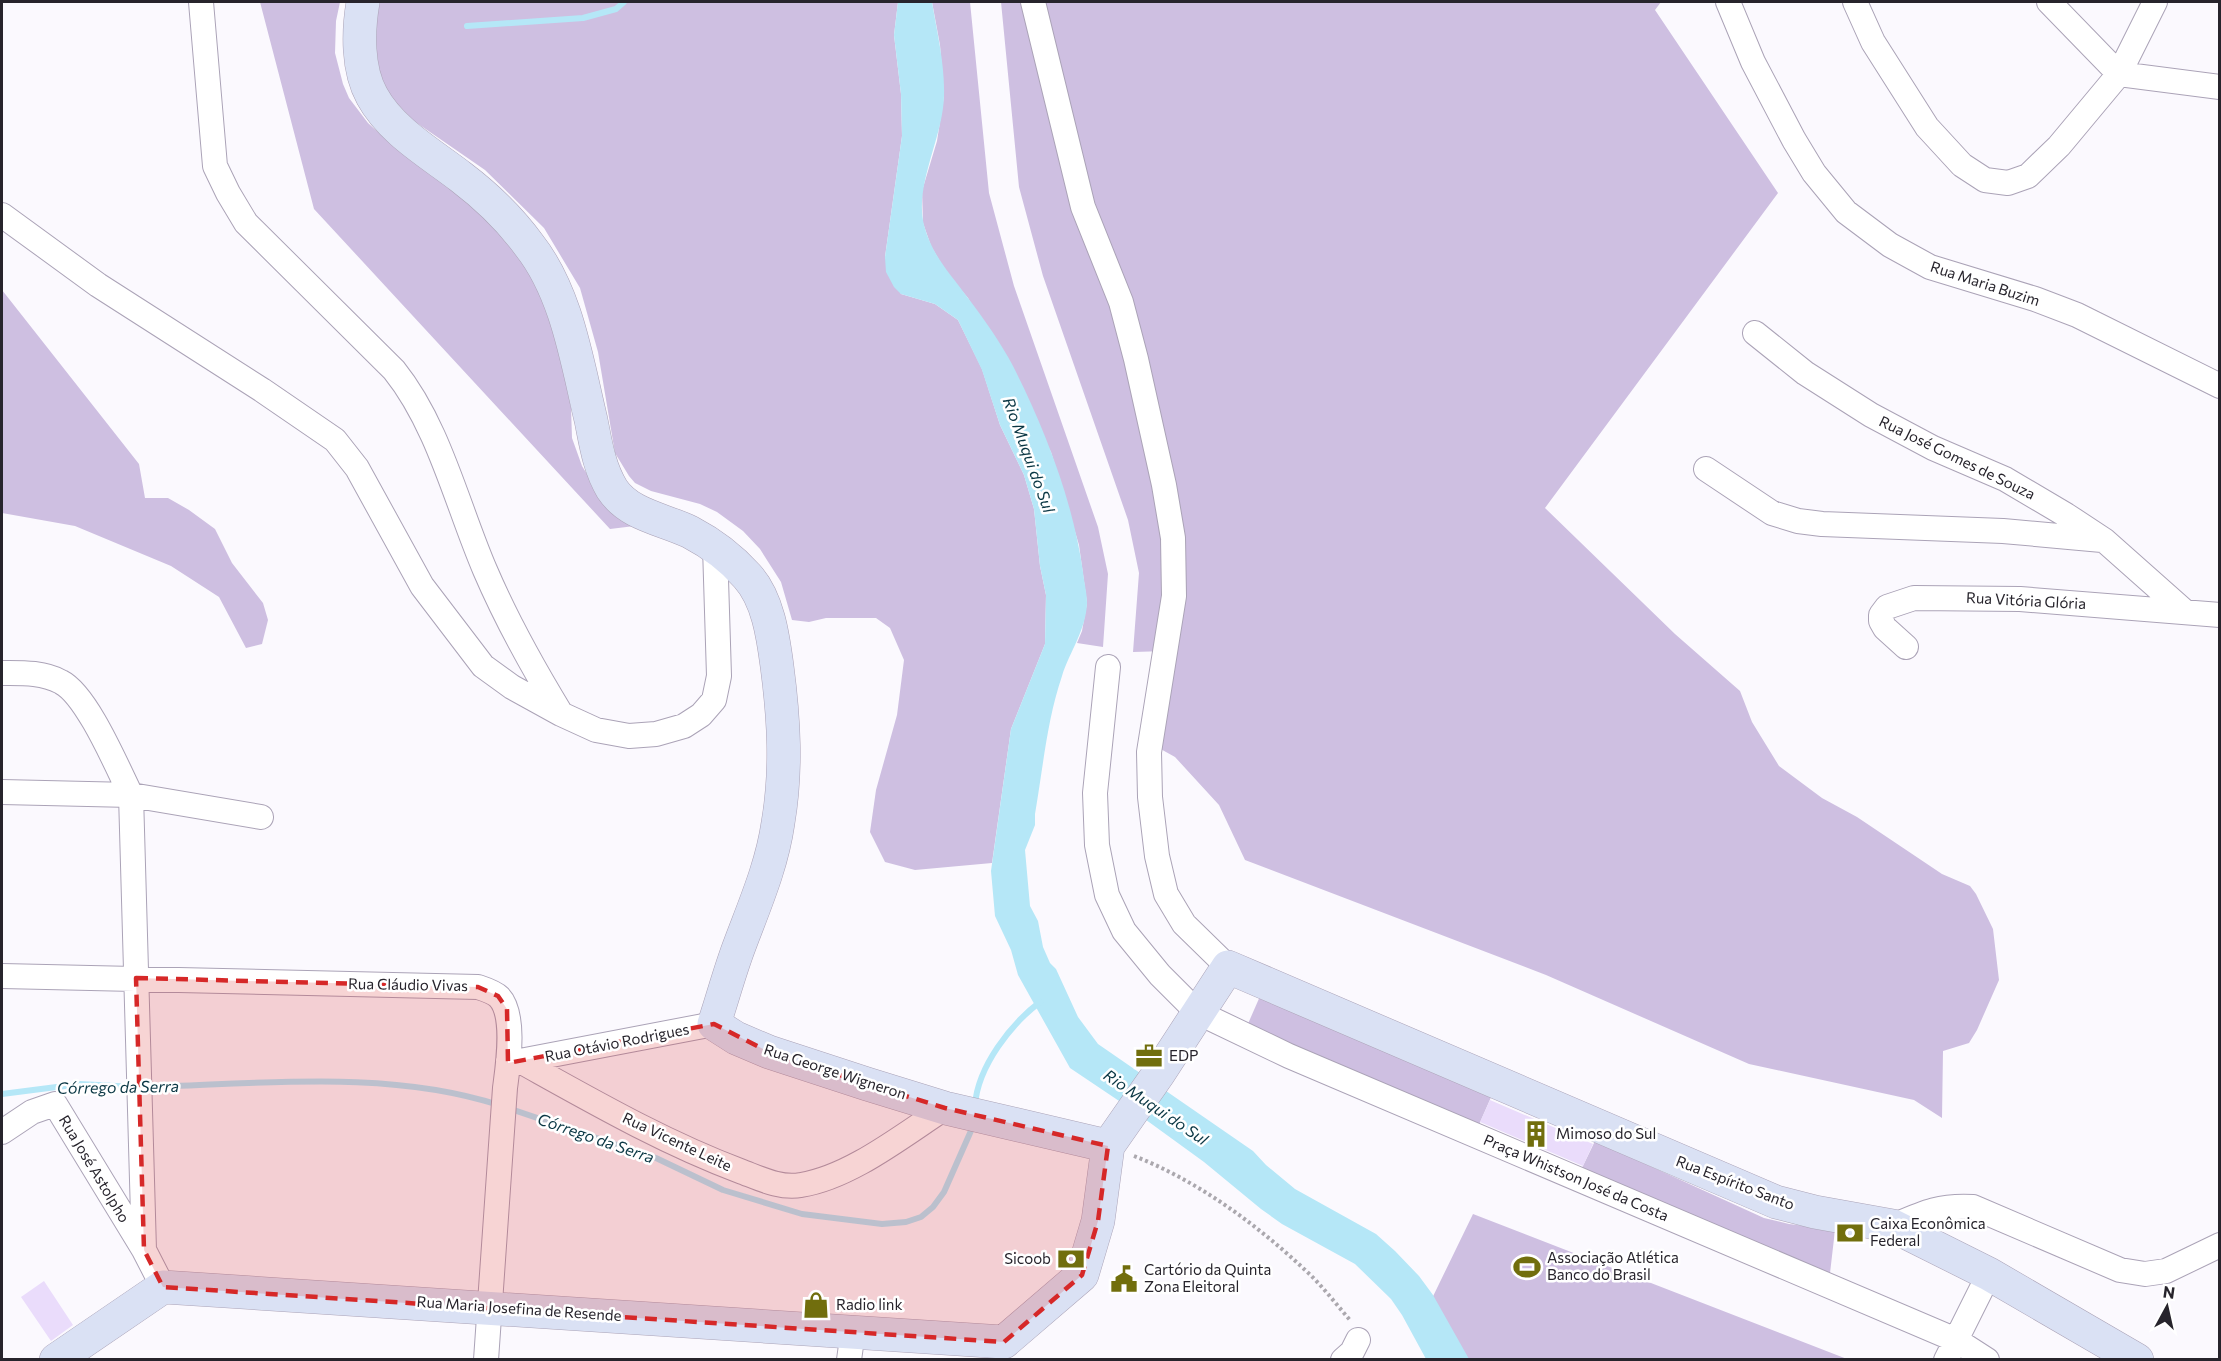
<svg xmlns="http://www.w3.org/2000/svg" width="2221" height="1361" font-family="Commissioner,sans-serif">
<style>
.green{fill:#cebfe1}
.water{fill:#b5e7f7}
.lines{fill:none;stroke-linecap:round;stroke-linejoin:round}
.stream{stroke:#b5e7f7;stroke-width:6}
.building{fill:#eadcfb}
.minor-casing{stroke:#aba3b7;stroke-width:26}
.secondary-casing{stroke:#aba3b7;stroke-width:34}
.path{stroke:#aba8ae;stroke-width:4;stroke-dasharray:3 3;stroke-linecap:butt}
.minor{stroke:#fff;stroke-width:24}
.secondary{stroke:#dae1f4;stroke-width:33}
.marked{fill:#d62828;fill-opacity:0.2;stroke:#d62828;stroke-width:4.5;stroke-dasharray:12 8;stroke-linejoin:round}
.labels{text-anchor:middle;stroke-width:5;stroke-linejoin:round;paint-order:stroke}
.street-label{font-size:15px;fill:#27242c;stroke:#fff}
.poi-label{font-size:15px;fill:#27242c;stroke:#fff;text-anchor:start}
.water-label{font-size:16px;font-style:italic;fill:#0a3744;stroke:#fff}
</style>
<rect width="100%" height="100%" fill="#fbf9fe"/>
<path class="green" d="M260,2H340L336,21L335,53L343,84L349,98L368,123L380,134L449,181L522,250L563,353L571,408L572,438L582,466L590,479L651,524L610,529L314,209Z
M380,2H898L894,35L901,94L902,136L885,257L901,294L935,304L958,320L982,369L1000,425L1024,475L1034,509L1040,566L1046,595L1045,644L1011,729L992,863L915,870L885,862L870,832L876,790L897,715L904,660L890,628L876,618H826L809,622L792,620L781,582L760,549L743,531L717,512L700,504L651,491L635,483L629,476L615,453L598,352L580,288L544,228L485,170L414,121L386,92L374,71L372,32Z
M932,2H970L989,193L1014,286L1098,527L1108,574L1103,647L1077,643L1082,631L1087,603L1079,545L1051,452L968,298L946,272L931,246L923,223L922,191L937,141L944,96L940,45Z
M1001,2H1661L1655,10L1778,193L1545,508L1675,634L1740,691L1752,722L1779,766L1822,798L1857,817L1942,874L1970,886L1976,894L1993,929L1999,980L1977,1030L1969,1043L1943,1051L1942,1118L1914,1100L1749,1064L1546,975L1245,860L1219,805L1175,757L1148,742L1167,651L1133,652L1139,573L1128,520L1043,276L1019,187Z
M2,290L139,464L145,498H168L189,510L215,529L232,563L263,603L268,620L262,644L246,648L219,597L171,566L75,526L2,513Z
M1261,994L1492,1095L1478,1127L1247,1026Z
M1595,1141L1764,1218L1789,1224L1835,1230L1829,1282L1580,1172Z
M1473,1214L1847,1359H1448L1422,1319Z"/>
<path class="water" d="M898,2H932C937,32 945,65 944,96C943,138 914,185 924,225C932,256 950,273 968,298C984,319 1001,343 1013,366C1045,429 1073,501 1083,572C1084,582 1087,593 1087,603C1086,630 1070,651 1062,676C1047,720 1043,768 1035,814V825L1025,850L1030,906L1038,921L1043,947L1050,963L1056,969L1078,1017L1098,1044L1253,1151L1266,1165L1295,1189L1376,1234L1395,1251L1419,1276L1433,1295L1469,1359H1426L1402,1315L1391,1299L1355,1264L1282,1224L1261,1209L1204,1162L1131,1109L1070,1068L1018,975L1011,950L995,916L991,871L1011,729L1045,644L1046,595L1040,566L1034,509L1024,475L1000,425L982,370L958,320L935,304L901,294L894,287L886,272L885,257L902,136L901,94L894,35Z"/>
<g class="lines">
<path class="stream" d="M467,26L583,18L616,9L624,2
M145,1087C260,1084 388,1069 499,1105
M2,1094L80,1084L135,1087
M975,1105C978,1066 1011,1024 1040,1002
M508,1108L656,1158L723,1190L802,1214L882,1224L906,1222L921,1217L933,1207L944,1192L974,1124"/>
</g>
<path class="building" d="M1490,1100L1593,1144L1583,1166L1480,1122Z
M44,1281L73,1325L51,1341L21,1297Z"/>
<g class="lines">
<defs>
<path id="minor" d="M201,2L215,166L228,193L246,223L394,370C439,426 457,505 485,570C506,619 532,666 560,712
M1033,2L1083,207L1121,302L1136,359L1164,485L1173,538L1174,596L1149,752L1150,797L1157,856L1166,894L1184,924L1228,967
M1728,2L1753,62L1794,140L1814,173L1846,212L1890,245L1930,267L2035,299L2077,315L2220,386
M1855,2L1873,42L1927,127L1962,165L1985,180L2008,183L2028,176L2059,146L2119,74L2155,2
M2049,2L2119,74
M2119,74L2220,87
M2,215L98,285L262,390L335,440L357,468L422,586L483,666L512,687L561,714L596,730L629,736L656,734L684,726L701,715L714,700L719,676L715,547
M1755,333L1805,373L1871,415L1933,448L2005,479L2066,515L2104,540L2184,611
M1706,469L1772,513L1798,521L1822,524L2003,531L2102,540
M1906,647L1885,628L1881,621V615L1887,607L1914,598L2020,599L2220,615
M1108,667L1095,793L1097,845L1107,895L1124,931L1160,975L1197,1012L1289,1056L1956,1340L1987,1360
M2,673C21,673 43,672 61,682C87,695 117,767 131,795L144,1250
M2,792L131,795L261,817
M2,976L478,987C484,989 494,992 499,997C516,1015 508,1065 505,1088L486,1360
M508,1061H520C592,1101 663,1142 740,1171C759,1178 780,1189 801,1185C851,1177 903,1135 945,1108
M520,1061L714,1024
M2,1132L32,1112L55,1104L144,1250L163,1287
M1893,1226C1923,1213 1939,1205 1973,1207L2120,1270L2145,1274L2166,1271L2220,1245
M849,1360L853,1331
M1343,1360L1352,1352L1358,1340
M1946,1360L1989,1274"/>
<path id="secondary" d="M363,2C358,31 357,69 372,96C391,131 430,153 461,177C486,196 510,219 529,245C567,293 577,362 591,420C596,445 599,467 612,489C629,515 663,519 690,532C711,543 731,558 747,576C768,599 773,636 777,666C784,719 787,770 778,823C772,865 755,904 740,944C730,970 723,997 714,1024L736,1038L769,1052L867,1084L945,1108L1108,1146
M56,1360L163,1287L1004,1342L1082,1275L1098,1221L1108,1146L1159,1073L1228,967L1776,1202L1815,1212L1893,1226L1989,1274L2137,1360"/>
</defs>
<use href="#minor" class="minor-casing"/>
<use href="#secondary" class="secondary-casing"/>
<path class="path" d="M1134,1156C1196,1180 1255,1223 1304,1269C1321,1284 1335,1303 1350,1320"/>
<use href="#minor" class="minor"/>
<use href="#secondary" class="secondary"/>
</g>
<path class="marked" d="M136,978L478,987L498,996L507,1009L508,1063L714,1024L769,1052L867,1084L945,1108L1108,1146L1098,1221L1082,1275L1004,1342L163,1287L144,1250Z"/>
<defs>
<symbol id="office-bare" viewBox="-9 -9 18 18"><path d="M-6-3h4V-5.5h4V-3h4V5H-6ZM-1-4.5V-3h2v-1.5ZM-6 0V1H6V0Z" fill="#716e0d" stroke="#fff" stroke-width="2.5" paint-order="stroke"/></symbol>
<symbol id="building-bare" viewBox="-9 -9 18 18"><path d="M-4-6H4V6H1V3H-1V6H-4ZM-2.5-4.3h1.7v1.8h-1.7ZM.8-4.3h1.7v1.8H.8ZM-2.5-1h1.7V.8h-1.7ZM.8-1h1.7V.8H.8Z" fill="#716e0d" stroke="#fff" stroke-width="2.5" paint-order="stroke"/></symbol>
<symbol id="bank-bare" viewBox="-9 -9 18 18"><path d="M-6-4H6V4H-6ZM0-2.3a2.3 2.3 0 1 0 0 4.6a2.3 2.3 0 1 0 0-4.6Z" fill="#716e0d" stroke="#fff" stroke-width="2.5" paint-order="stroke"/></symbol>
<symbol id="stadium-bare" viewBox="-9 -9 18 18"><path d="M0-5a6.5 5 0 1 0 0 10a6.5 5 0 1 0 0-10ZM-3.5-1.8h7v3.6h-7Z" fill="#716e0d" stroke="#fff" stroke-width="2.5" paint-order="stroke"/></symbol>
<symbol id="civic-bare" viewBox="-9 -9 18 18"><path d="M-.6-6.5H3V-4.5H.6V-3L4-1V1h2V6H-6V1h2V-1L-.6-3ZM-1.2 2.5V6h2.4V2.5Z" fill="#716e0d" stroke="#fff" stroke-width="2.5" paint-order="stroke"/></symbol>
<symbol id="shop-bare" viewBox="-9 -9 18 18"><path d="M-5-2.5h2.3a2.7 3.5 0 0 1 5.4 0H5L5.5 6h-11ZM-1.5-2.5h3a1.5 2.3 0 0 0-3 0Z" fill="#716e0d" stroke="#fff" stroke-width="2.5" paint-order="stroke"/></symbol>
</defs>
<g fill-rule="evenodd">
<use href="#office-bare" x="1130" y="1037" width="38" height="38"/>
<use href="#building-bare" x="1517" y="1115" width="38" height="38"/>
<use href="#bank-bare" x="1831" y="1214" width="38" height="38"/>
<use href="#bank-bare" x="1052" y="1240" width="38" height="38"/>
<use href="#stadium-bare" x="1508" y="1248" width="38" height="38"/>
<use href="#civic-bare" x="1105" y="1260" width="38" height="38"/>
<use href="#shop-bare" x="797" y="1286" width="38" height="38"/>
</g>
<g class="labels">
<g class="street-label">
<text transform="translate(1985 284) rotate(18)" y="5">Rua Maria Buzim</text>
<text transform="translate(1957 458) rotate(26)" y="5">Rua José Gomes de Souza</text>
<text transform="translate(2026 601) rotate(3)" y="5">Rua Vitória Glória</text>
<text transform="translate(408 985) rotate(1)" y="5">Rua Cláudio Vivas</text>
<text transform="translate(617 1043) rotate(-11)" y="5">Rua Otávio Rodrigues</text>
<text transform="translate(835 1072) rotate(18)" y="5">Rua George Wigneron</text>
<text transform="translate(677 1142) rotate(25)" y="5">Rua Vicente Leite</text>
<text transform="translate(94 1169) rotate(59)" y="5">Rua José Astolpho</text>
<text transform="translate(1576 1178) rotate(23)" y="5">Praça Whistson José da Costa</text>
<text transform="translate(1735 1183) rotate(21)" y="5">Rua Espírito Santo</text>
<text transform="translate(519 1309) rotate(4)" y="5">Rua Maria Josefina de Resende</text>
</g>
<g class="poi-label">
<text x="1169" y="1061">EDP</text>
<text x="1556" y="1139">Mimoso do Sul</text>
<text x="1870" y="1229">Caixa Econômica<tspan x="1870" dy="17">Federal</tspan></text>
<text x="1547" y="1263">Associação Atlética<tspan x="1547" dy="17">Banco do Brasil</tspan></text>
<text x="1051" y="1264" text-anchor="end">Sicoob</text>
<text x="1144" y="1275">Cartório da Quinta<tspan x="1144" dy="17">Zona Eleitoral</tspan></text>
<text x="836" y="1310">Radio link</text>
</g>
<g class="water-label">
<text transform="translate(1029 455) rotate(70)" y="6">Rio Muqui do Sul</text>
<text transform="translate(118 1087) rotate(-1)" y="6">Córrego da Serra</text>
<text transform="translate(1156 1107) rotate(34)" y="6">Rio Muqui do Sul</text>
<text transform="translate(596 1138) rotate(19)" y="6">Córrego da Serra</text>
</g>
</g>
<rect width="2221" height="1361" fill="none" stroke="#27242c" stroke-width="6"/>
<g transform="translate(2167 1307) rotate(8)" stroke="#ffffff" stroke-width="4.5" paint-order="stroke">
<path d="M0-4.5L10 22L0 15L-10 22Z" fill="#27242c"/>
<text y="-9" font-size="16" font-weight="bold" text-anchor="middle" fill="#27242c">N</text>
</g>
</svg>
